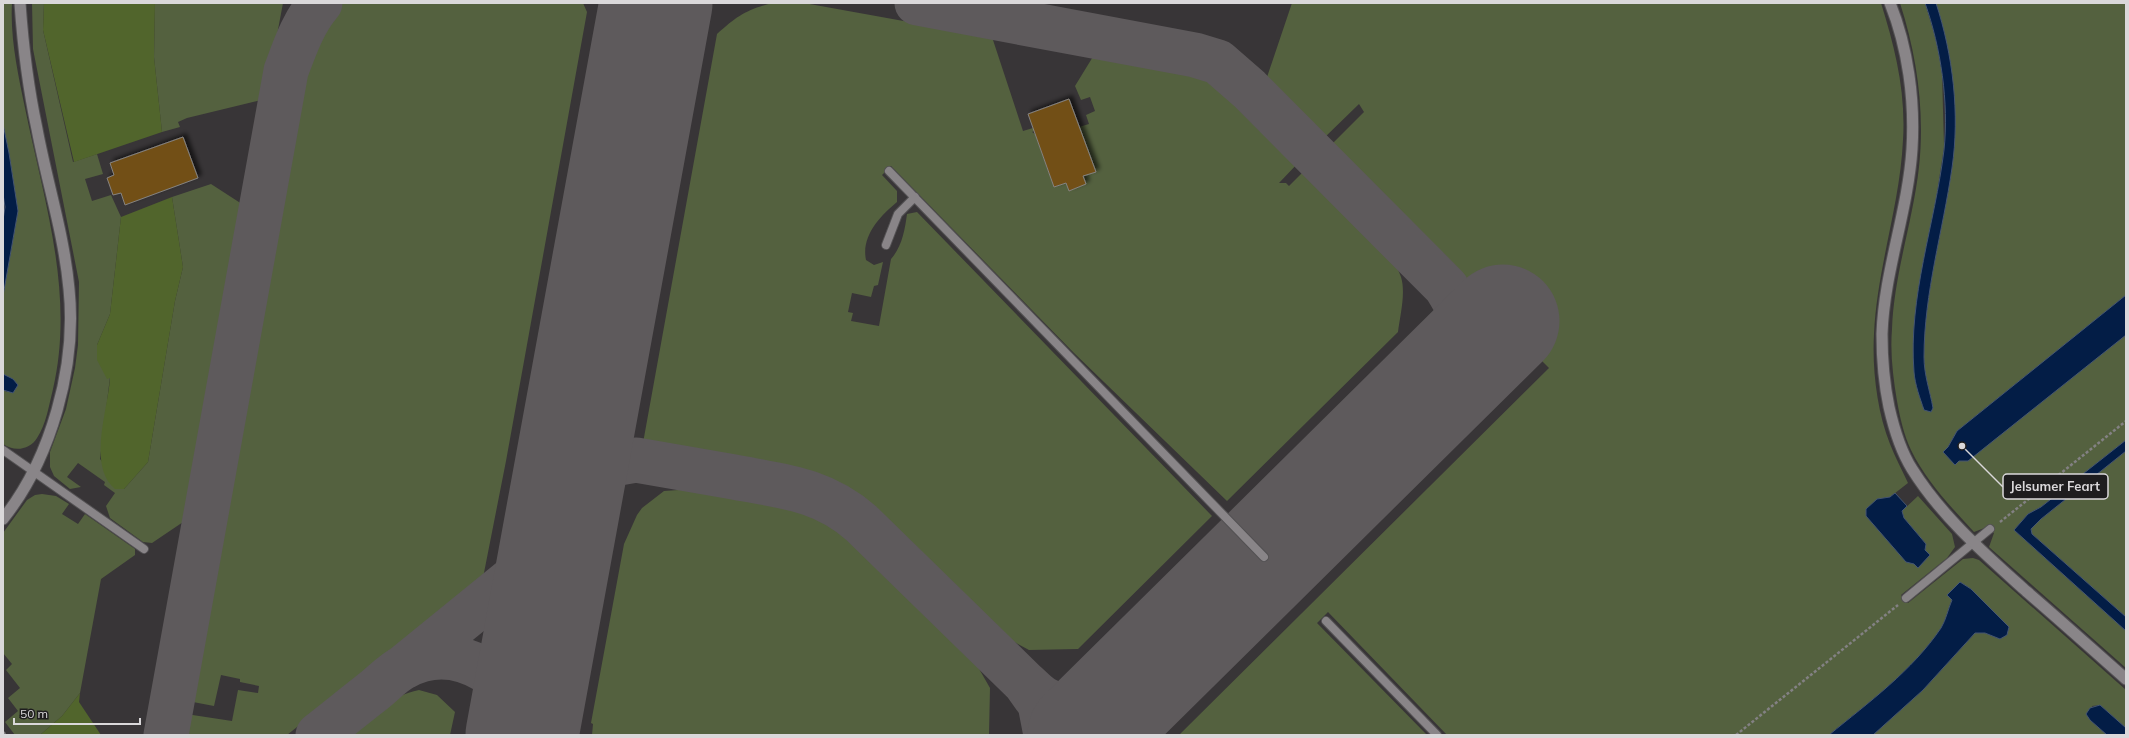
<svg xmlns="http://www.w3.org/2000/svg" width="2129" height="738" font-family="Mulish,sans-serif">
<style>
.green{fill:#54613f}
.forest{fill:#51652c}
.water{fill:#031d46;stroke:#445572}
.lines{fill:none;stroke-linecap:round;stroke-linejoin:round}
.taxiway{stroke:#5e5a5c;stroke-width:45}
.runway{stroke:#5e5a5c;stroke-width:113}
.building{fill:#725017;stroke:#868380;filter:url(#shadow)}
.service-casing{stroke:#535153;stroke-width:10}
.minor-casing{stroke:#535153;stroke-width:13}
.path{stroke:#838183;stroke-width:2.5;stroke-dasharray:3 2;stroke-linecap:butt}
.service{stroke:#898588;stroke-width:8}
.minor{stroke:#898588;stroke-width:11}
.leader{fill:none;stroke:#dad8da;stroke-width:1.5}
.callout-dot{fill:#dad8da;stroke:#1e1d1e;stroke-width:1.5}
.callout{fill:#1e1d1e;stroke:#dad8da;stroke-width:1.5}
.callout-label{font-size:13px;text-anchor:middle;font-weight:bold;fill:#dad8da}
</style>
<defs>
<filter id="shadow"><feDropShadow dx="3.5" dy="-3.5" stdDeviation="2" flood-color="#0009"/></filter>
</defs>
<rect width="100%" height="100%" fill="#383537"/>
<path class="green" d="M3,3H12C10,38 18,74 25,108C44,201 75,294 53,389C49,405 46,425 37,438C30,450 14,452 3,444V390L7,392L13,379L3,374V296L18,211L9,153L3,124Z
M32,3H44L43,30L73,162L97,154L103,174L85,179L92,201L111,195L121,217L110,314L97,345L110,377L100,459L124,489L148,462L175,301L183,267L172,197L211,184L245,206L189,518L152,543L143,542L110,518L106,506L115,493L104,485L105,482L78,463L67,477L81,487L70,489L54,476L50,467V452L66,409L75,368L78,345L79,282L33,49Z
M155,3H283L265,99L187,118L178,122L180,127L162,132L154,57Z
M340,3H583L587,12L506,461L482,583L465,593L287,735H180L184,715L186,714L232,721L238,690L258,693L259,686L240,682V679L221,675L214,706L193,702L187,697L301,79C309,50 321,26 340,3Z
M772,3H804L992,37L1023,131L1033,128L1034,131L1032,132L1035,134L1054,187L1066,183L1069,191L1086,184L1083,176L1096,172L1079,127L1089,124L1086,115L1095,111L1090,97L1081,100L1075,86L1094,55L1200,75L1224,86L1299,162L1279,183H1286L1289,186L1306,169C1331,194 1391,245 1401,277C1406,293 1400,316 1398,332L1227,501L1074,353L891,166L882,175L897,191V202C880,216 861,236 866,260L874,265L883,262L878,285L874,286L871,297L852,293L848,312L853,313L851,321L879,326L891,259C902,247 905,229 907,214L917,212L1212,516L1078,649L1029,650L994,631L862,503L846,491L822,479L643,443L717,34C737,16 746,10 772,3Z
M1292,3H1881C1895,48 1906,92 1903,140C1900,205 1877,268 1874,334C1872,369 1877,411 1890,444C1895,457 1902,470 1908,483L1890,497L1877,499L1925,550L1926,544L1904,518L1902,511L1918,496L1952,534L1955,547L1947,558L1901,595L1908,603L1963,559L1973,558L1979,560L2126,690V728L2100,705L2092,706L2090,720L2107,735H1873L1923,690L1975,633H1985L2000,639L2009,627L1971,589L1960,582L1947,595L1952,599C1948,609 1946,620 1941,628C1912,671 1869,702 1829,735H1447L1328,612L1317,623L1427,735H1179L1549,368L1329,147L1364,112L1359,104L1322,140L1265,83Z
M1900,3H1925L1937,43L1942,73L1944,147L1913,351L1933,408C1930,391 1924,375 1924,357C1924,293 1943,231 1952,168C1959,117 1952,52 1936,3H2126V295L1957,431L1948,447L1959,461L2126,335V440L2041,507L2028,514L2014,530L2126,631V668L1989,547L1994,533L1987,527L1974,532C1951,507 1926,481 1911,450C1904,435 1900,418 1897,401C1893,377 1890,353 1892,329C1894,274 1913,221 1919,167C1925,111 1917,56 1900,3Z
M2126,451V617L2032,534L2031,529L2041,519Z
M707,488C752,496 805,498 842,527L970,653L990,688L989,735H592L593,724L591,723L624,544L637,515L642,508L664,491Z
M42,494L56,496L69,504L62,514L78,524L85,514L135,549V555L101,579L80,693L62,716L40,735H15L5,722L18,711L8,698L20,688L6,670L12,664L3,653V533L27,500L35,495Z
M419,690L437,695L455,712L450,735H349C370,718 391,695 419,690Z"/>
<path class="forest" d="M44,3H155L154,57L162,132L74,162L43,30Z
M172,197L183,267L175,301L148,462L124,489H115C87,466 108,410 110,378L107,379L97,360V345L110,314L121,217Z
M80,693L79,702L101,735H40L62,716Z"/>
<path class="water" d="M1925,3H1936C1953,55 1960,114 1952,168C1943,231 1924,293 1924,357C1924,375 1930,391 1933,408L1931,412L1924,410C1920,398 1915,385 1914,372C1908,297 1935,224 1944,150C1949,103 1941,48 1925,3Z
M3,124L9,153L18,211L3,296V220L5,207L3,194Z
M2126,295V335L1968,461H1959L1955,465L1943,452L1948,447L1957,431Z
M3,374L13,379L18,385L13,393L3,390Z
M2126,440V451L2041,519L2031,529L2032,534L2126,617V631L2014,530L2028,514L2041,507Z
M1895,493L1907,506L1902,511L1904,518L1926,544L1925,550L1930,555L1918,568L1914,564L1906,562L1866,516V509L1877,499L1890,497Z
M1960,582L1971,589L2009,627L2007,635L2000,639L1985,633H1975L1923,690L1873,735H1829C1869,702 1912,671 1941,628C1946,620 1948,609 1952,600L1947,595Z
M2100,705L2126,728V735H2107L2090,720L2086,714L2090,708Z"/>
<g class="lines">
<path class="taxiway" d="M917,3L1195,55L1218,62L1249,89L1446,287C1469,324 1475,339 1447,376
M651,30L666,3
M404,667L544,553L571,499L582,483L598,471L613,464L636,460C669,466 701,471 734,477C782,486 823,489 861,523L1025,683L1040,704L1046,735
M1025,683C1031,688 1037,695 1044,699C1075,716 1109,701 1136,684
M166,735L286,71C295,47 303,23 320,3
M318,735C336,721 353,707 371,693C382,685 392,673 404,667C431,652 460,655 485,670C508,684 516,710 518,735
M1114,735L1117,720L1136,684"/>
<path class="runway" d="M522,735L656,3
M1084,735L1503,321"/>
</g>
<path class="building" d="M1069,99L1096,172L1083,176L1086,184L1069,191L1066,183L1054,187L1028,114Z
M183,137L198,178L125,205L121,193L113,195L107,178L114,175L110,163Z"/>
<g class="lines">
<defs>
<path id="service" d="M889,171L1264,557
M886,245L898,214L915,197
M3,450L144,549
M1906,598L1990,529
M1326,621L1437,735"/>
<path id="minor" d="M1890,3C1908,48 1915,100 1912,149C1908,211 1884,272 1882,334C1882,358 1884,383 1889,407C1894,429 1900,450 1912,469C1942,517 1985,554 2026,591C2060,620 2093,650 2126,679
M3,519C51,459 77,366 69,289C64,234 47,183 37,129C28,87 23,46 20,3"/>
</defs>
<use href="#service" class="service-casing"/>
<use href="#minor" class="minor-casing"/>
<path class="path" d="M2000,522L2126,421
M3,732L6,735
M1736,735L1898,605"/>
<use href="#service" class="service"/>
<use href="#minor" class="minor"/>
</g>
<path class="leader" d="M1962 446L2003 487"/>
<circle class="callout-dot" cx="1962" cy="446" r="4"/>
<rect class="callout" x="2003" y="474" width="105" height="25" rx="4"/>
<g class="callout-label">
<text x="2055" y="491">Jelsumer Feart</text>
</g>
<rect width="2129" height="738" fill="none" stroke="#dad8da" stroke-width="8"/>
<path d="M14 718v6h126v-6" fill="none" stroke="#dad8da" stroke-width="2"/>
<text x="20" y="718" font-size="12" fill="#dad8da" stroke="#1e1d1e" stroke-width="3" paint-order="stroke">50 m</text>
</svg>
